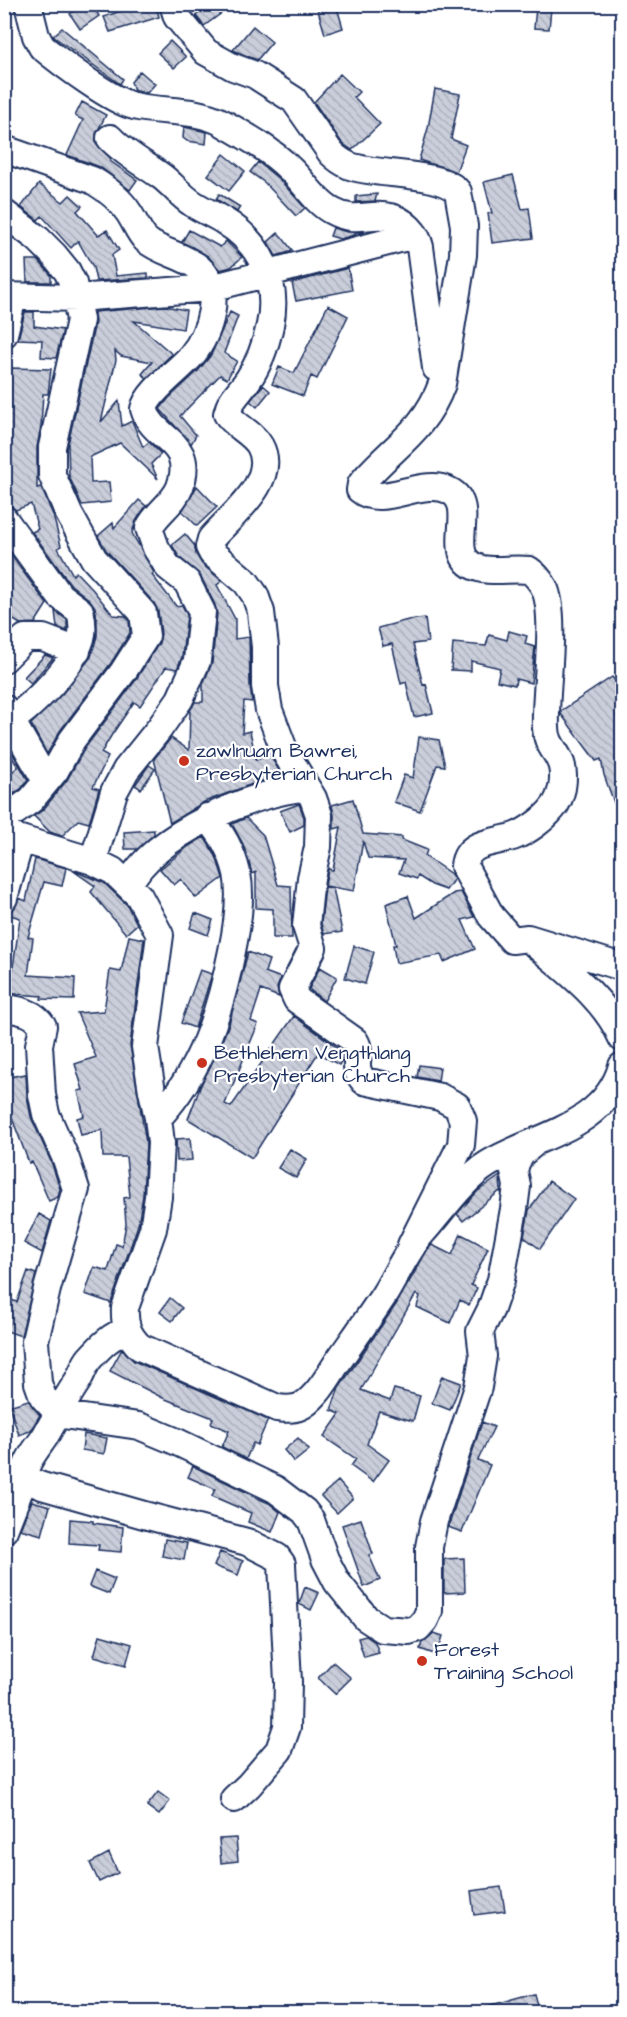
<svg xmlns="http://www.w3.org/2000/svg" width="627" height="2017" font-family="'Architects Daughter',sans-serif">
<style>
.building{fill:url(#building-back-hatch);stroke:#1b2f5e;stroke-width:1.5}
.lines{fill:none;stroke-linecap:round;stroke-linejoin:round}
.minor-casing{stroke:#1b2f5e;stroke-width:30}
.minor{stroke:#fff;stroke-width:26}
.poi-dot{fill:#c8321e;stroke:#fff;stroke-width:2}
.labels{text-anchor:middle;stroke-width:4.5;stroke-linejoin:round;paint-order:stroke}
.poi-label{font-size:20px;fill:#1b2f5e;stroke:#fff;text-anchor:start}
</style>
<defs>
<pattern id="building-back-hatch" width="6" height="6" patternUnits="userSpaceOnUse" patternTransform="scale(1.5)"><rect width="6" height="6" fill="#caceda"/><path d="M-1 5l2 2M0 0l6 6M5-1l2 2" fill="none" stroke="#adb1be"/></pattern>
</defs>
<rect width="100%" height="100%" fill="#fff"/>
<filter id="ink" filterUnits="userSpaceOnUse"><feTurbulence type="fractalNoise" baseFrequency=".0167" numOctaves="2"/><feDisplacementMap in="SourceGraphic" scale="12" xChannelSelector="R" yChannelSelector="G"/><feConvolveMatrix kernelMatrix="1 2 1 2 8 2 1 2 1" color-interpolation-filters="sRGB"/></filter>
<g filter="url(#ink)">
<path class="building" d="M85,4H92L99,16L80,29L70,14Z
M124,4H156L159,17L110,32L104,17L126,9Z
M207,4H234L204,26L196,16Z
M316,4H336L343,28L325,34Z
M536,7L551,8L549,29L534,28Z
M253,26L272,42L257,60L233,50Z
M62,28L123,79L120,84L54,37L53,36Z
M170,41L186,57L174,68L158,53Z
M140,71L155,84L147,93L134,90L131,82Z
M340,74L359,92L354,97L380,124L352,150L342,143L314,102Z
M435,89L460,94L451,139L466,145L456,172L419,160L428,128Z
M82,102L106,115L96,134V143L111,159L110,161L137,180L130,190L100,167L67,155L83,120L75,116Z
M184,127L207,132L206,144L187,141L183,138Z
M224,154L245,171L229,191L208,175Z
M258,162L280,180L305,208L296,216L265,183L250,172Z
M513,175L522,209L529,208L533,238L492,243L488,213H492L484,182Z
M39,184L63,202L70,195L82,206L77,211L98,235L107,230L119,250L112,255L116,276L148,273V278L96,281L93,267L78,241L71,248L42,216L38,220L21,207Z
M219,194L240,207L237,212L216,199Z
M377,194L375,201L356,202V196Z
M333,228L347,232H365L340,239L330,236Z
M189,230L220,247L226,241L242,257L231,267L220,270L208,256L182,242Z
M278,233L282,237L293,251L276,256L268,242Z
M26,260H38L51,275V282H27Z
M348,268L352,290L296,301L292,283Z
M328,305L348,316L317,379L311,376L303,396L272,384L279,367L294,373Z
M165,306L186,310L183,329L134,321L172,354L147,378L142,374L152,362L121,356L115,351L116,360L101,422L119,401L122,426L132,421L143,447L149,442L161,454L151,464L158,479L120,443L90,457L91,483L109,482L111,502L82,505L69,476L68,444L95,323L94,312Z
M25,312H34V326L63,330L56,358L41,357L42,340L18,339Z
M230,312L238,316L224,353L237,361L227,379L220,375L180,416L196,435L191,444L160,409L169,398L198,371L211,355Z
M9,368L51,369L48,394H43L41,426L37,447V488L41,487L53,515L61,546L58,548L73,575L76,572L93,590L113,615L125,616L129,620L130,633L111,663L60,731L47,754L31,724L62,694L91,657L97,636V620L95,607L90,600L71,585L32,532L38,529L31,504L16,510L11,506L4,504V399Z
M263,385L270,391L257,407L250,401Z
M197,486L217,507L197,526L182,511Z
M139,500L146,506L136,521L132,533L154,573L152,575L176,606L182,605L187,615L182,657L177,669L166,667L140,706L134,702L111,736L101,753L108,757L93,787L99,789L89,823L78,820L62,836L50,832L34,816L43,810L67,780L85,748L135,681L159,643L161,634L158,611L154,603L106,550L98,536L113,523L114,528Z
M185,534L195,546L196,554L202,564L222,581L217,585L235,619V639L249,637L250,686L252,702L244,701L242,733L250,731L256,760L270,755L282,776L255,783L204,802L170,823L154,759L171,738L189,750L190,711L195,702H203V684L212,663L217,614L215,605L200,575L179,557L172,545Z
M4,546L47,604L35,623L20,624L4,614Z
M55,611L67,620V631L57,627Z
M425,618L428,642L413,644L423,685L426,684L433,713L414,717L406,682L401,684L392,644L383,646L378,628L408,620Z
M509,631L527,636L525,644L535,647L531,683L516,679L515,685L497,681L500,668L471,661V671L451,670L453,643L486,646L489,635L507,640Z
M45,655L53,658L31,683L24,677Z
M612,677L622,690V711L616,716L622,725V821L621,822L604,775L601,759L596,761L561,714V711Z
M419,737L439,740L445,766L437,765L420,811L394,802L404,775L413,778Z
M7,744L28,780L21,789L7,798L4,795V778L18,767L5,746Z
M149,765L155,769L141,789L135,785Z
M353,799L363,834L402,837V840L427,850L425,856L451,874L454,879L446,890L432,885L418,876L417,879L399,873L404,860L368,858L363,841L354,891L325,886L328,869L333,870L341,827L334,829V815L332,805Z
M299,804L304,817V825L290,832L280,811Z
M246,818L263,835L278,885L291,886L292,938H273V909L256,908V872L252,874L243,844L232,824Z
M154,830V834L138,849H125L124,832Z
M204,837L216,856L223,878L196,898L181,879L174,885L160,869L189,846Z
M35,859L66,868L62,886L44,882L28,937L33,938L28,975L75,978L74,1000L41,999L42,996L4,993V974H12L20,918L4,913L14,909L19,898L26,901Z
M72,870L104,883L127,905L137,924L126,934L91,892L95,886Z
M325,887L333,888L342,932L337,933L336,932L324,934L321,924Z
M461,892L474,917L462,920L475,949L444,962L441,955L396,963L393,945H396L386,904L408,896L416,918L454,893Z
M195,913L213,920L208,935L190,928Z
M129,936L144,939L130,1045L146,1143L143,1195L138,1225L111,1303L85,1294L94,1267L108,1271L116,1244L122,1246L126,1224L124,1198L130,1197L126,1157H103L102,1130L81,1135L77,1118L84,1116L78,1091L83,1090L75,1064L96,1057L77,1013L104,1011L110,970L121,972Z
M354,946L374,952L365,984L345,978Z
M248,952L269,960L265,972L281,978L277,988L279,997L261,990L251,1021L258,1024L225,1104L231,1107L294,1016L343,1052L342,1060L339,1065L318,1053L252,1158L188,1119L201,1085L220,1046L229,1024Z
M320,967L337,977L324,1001L309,989Z
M200,970L212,974L195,1028L181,1023Z
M419,1065L440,1068L438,1081L417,1077Z
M26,1074L27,1096L31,1117L52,1164L60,1189L58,1197L49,1201L32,1162L29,1163L12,1118L4,1120V1078Z
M190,1138L192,1160L177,1161L176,1139Z
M290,1149L307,1159L296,1178L278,1168Z
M500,1176L501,1193L500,1191L463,1221L457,1214L464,1206L478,1191Z
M549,1181L574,1199L540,1249L524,1237L529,1210Z
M39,1214L51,1221L42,1253L24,1243Z
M461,1234L488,1248L471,1285L477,1288L469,1305L460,1300L450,1323L417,1307L420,1296L416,1294L361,1390L390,1401L394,1389L420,1396L413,1421L379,1411L367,1444L389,1460L373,1482L351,1466L356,1459L324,1437L340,1414L331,1410L339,1388L397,1303L428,1249L432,1245L452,1255Z
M28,1271L36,1274L21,1336L4,1330V1308L8,1299L17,1302Z
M170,1298L182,1308L172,1321L160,1312Z
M122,1349L134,1361L268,1420L257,1445L253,1443L246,1459L222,1447L229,1431L211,1423L213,1418L163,1398L110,1371Z
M442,1376L461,1383L450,1410L432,1403Z
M28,1400L40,1415L30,1431L19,1435L9,1406Z
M482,1422L494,1427L478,1460L490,1465L462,1532L448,1527L449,1525Z
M84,1434L107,1438L104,1454L82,1450Z
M298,1438L309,1450L294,1462L284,1450Z
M193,1466L252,1495V1496L269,1503L280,1512L272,1532L248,1522L251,1513L212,1496L215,1489L188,1477Z
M338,1481L353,1498L337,1513L321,1496Z
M32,1501L50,1506L42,1535L20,1529Z
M70,1519L93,1521V1523L123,1527L121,1552L98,1550L99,1545L69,1543Z
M361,1519L373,1554L369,1555L380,1580L364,1587L342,1525Z
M165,1539L187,1543L184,1560L162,1556Z
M220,1552L243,1561L238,1575L214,1566Z
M464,1558L465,1592L444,1593V1559Z
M95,1571L115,1579L109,1594L89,1586Z
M305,1587L319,1593L311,1610L299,1604Z
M434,1633L443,1636L437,1655L420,1649L422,1642Z
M100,1635L132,1644L126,1665L94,1656Z
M366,1636L375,1642L379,1653L364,1657L358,1638Z
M333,1662L351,1678L335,1694L318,1678Z
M158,1792L170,1801L159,1815L147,1806Z
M236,1838L238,1861L221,1863L219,1839Z
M109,1853L118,1873L99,1882L90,1863Z
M501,1887L505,1911L474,1915L471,1891Z
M534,1994L539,2013H484L483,2008Z"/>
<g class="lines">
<defs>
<path id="minor" d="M28,4L36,36L42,47C60,62 113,102 134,106C163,113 195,108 223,123C246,136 271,150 290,169C304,182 315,202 332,211C355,224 370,212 390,217C404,220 417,233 420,247L436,368
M173,4L177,17L206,52L233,67L255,75L294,100L331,153C336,158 343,163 350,166C377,176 441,171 458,192L464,226L463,255L442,384C425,430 395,445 365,479L361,484L360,490C382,509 423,476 450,491C481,508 439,559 482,569C497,572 513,568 529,570C535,574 540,580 544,587C558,616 544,693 546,728C547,753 568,753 562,788C560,796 558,803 552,809C544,819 528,831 515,836C497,843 467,840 464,866L491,916L512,940L528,938L622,967
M110,138C125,154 143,163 161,176C172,184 180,195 192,203C202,210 213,214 224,221C261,243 279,283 270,325C266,344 259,364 248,380C240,392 230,399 227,414C236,427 253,433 260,446C279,481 229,517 211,539L209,547L212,553L246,582L255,595L261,612L265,647V686L269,710L285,752L313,798L319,815L318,847L311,878L306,926L313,948L292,989L297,1000L355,1041C364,1056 349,1064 364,1081L440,1097L457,1106L463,1121L461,1145L411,1245
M4,149L92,180C107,189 120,199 129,213C135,222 139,233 146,240C161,253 184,255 199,268C224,289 210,334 192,355C180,370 148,391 144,409C153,441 196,440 180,487C174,503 156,513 149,528L156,548L168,567L187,582L202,612L197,661L180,699L159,729L126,770L114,792L93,861
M4,213L38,239L54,255L67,271L73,283L80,320L52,447V475L69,514L94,559L143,613L146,636L123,672L72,740L55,771L31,800L16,811L4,816
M4,296L76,298L211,288L415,235
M4,334L13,297
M4,519L60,596L80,611C82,618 83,626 82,634C78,662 29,711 4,724
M4,659L25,638H43L77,651
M4,708L46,781
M4,834L93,861L113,871L139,896L160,935L145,1047L152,1091L158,1118L161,1143L158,1197L153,1229L125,1308C124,1325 128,1335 140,1347L277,1408C286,1409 295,1410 303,1405C318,1395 328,1377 337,1363C353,1340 369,1318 384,1295C397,1274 406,1252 422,1233C442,1211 462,1180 488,1164C536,1135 605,1128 622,1066
M129,885C149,837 256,790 306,788
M4,898L21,839
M535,944C567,971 605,999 622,1038
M4,1008C20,1010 34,1012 43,1026L39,1045L42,1095L46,1114L66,1159L76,1189L47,1289L35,1341L38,1383L43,1397L57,1412L70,1416L139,1426L175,1441L275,1489L304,1511L311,1520L325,1559L337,1582L366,1618L383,1629L409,1631L418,1628L425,1620L429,1611V1547L434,1521L478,1387L483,1356L480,1331L491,1309L501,1280L514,1209L517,1186L514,1171L516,1163L521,1154L533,1144
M158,1118C201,1072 220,1012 232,951C237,927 242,898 237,873C232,852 222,833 207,817
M127,1331C112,1334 100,1347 90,1358C84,1365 82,1374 77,1382C65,1400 55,1419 44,1438C36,1450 24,1463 24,1479L42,1486L144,1515L247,1542L277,1557L282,1564L288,1682L287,1727L279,1750L249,1785L234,1799
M4,1530L24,1479"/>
</defs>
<use href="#minor" class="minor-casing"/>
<use href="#minor" class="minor"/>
</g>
</g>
<g class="poi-dot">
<circle cx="184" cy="761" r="6"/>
<circle cx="202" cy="1063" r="6"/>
<circle cx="422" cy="1661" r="6"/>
</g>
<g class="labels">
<g class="poi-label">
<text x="196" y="757">zawlnuam Bawrei,<tspan x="196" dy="23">Presbyterian Church</tspan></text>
<text x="214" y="1059">Bethlehem Vengthlang<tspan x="214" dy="23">Presbyterian Church</tspan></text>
<text x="434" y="1656">Forest<tspan x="434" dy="23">Training School</tspan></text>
</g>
</g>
<rect width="627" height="2017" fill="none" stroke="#fff" stroke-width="24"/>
<rect x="12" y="12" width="603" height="1993" fill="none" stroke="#1b2f5e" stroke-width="2" filter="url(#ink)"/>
</svg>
